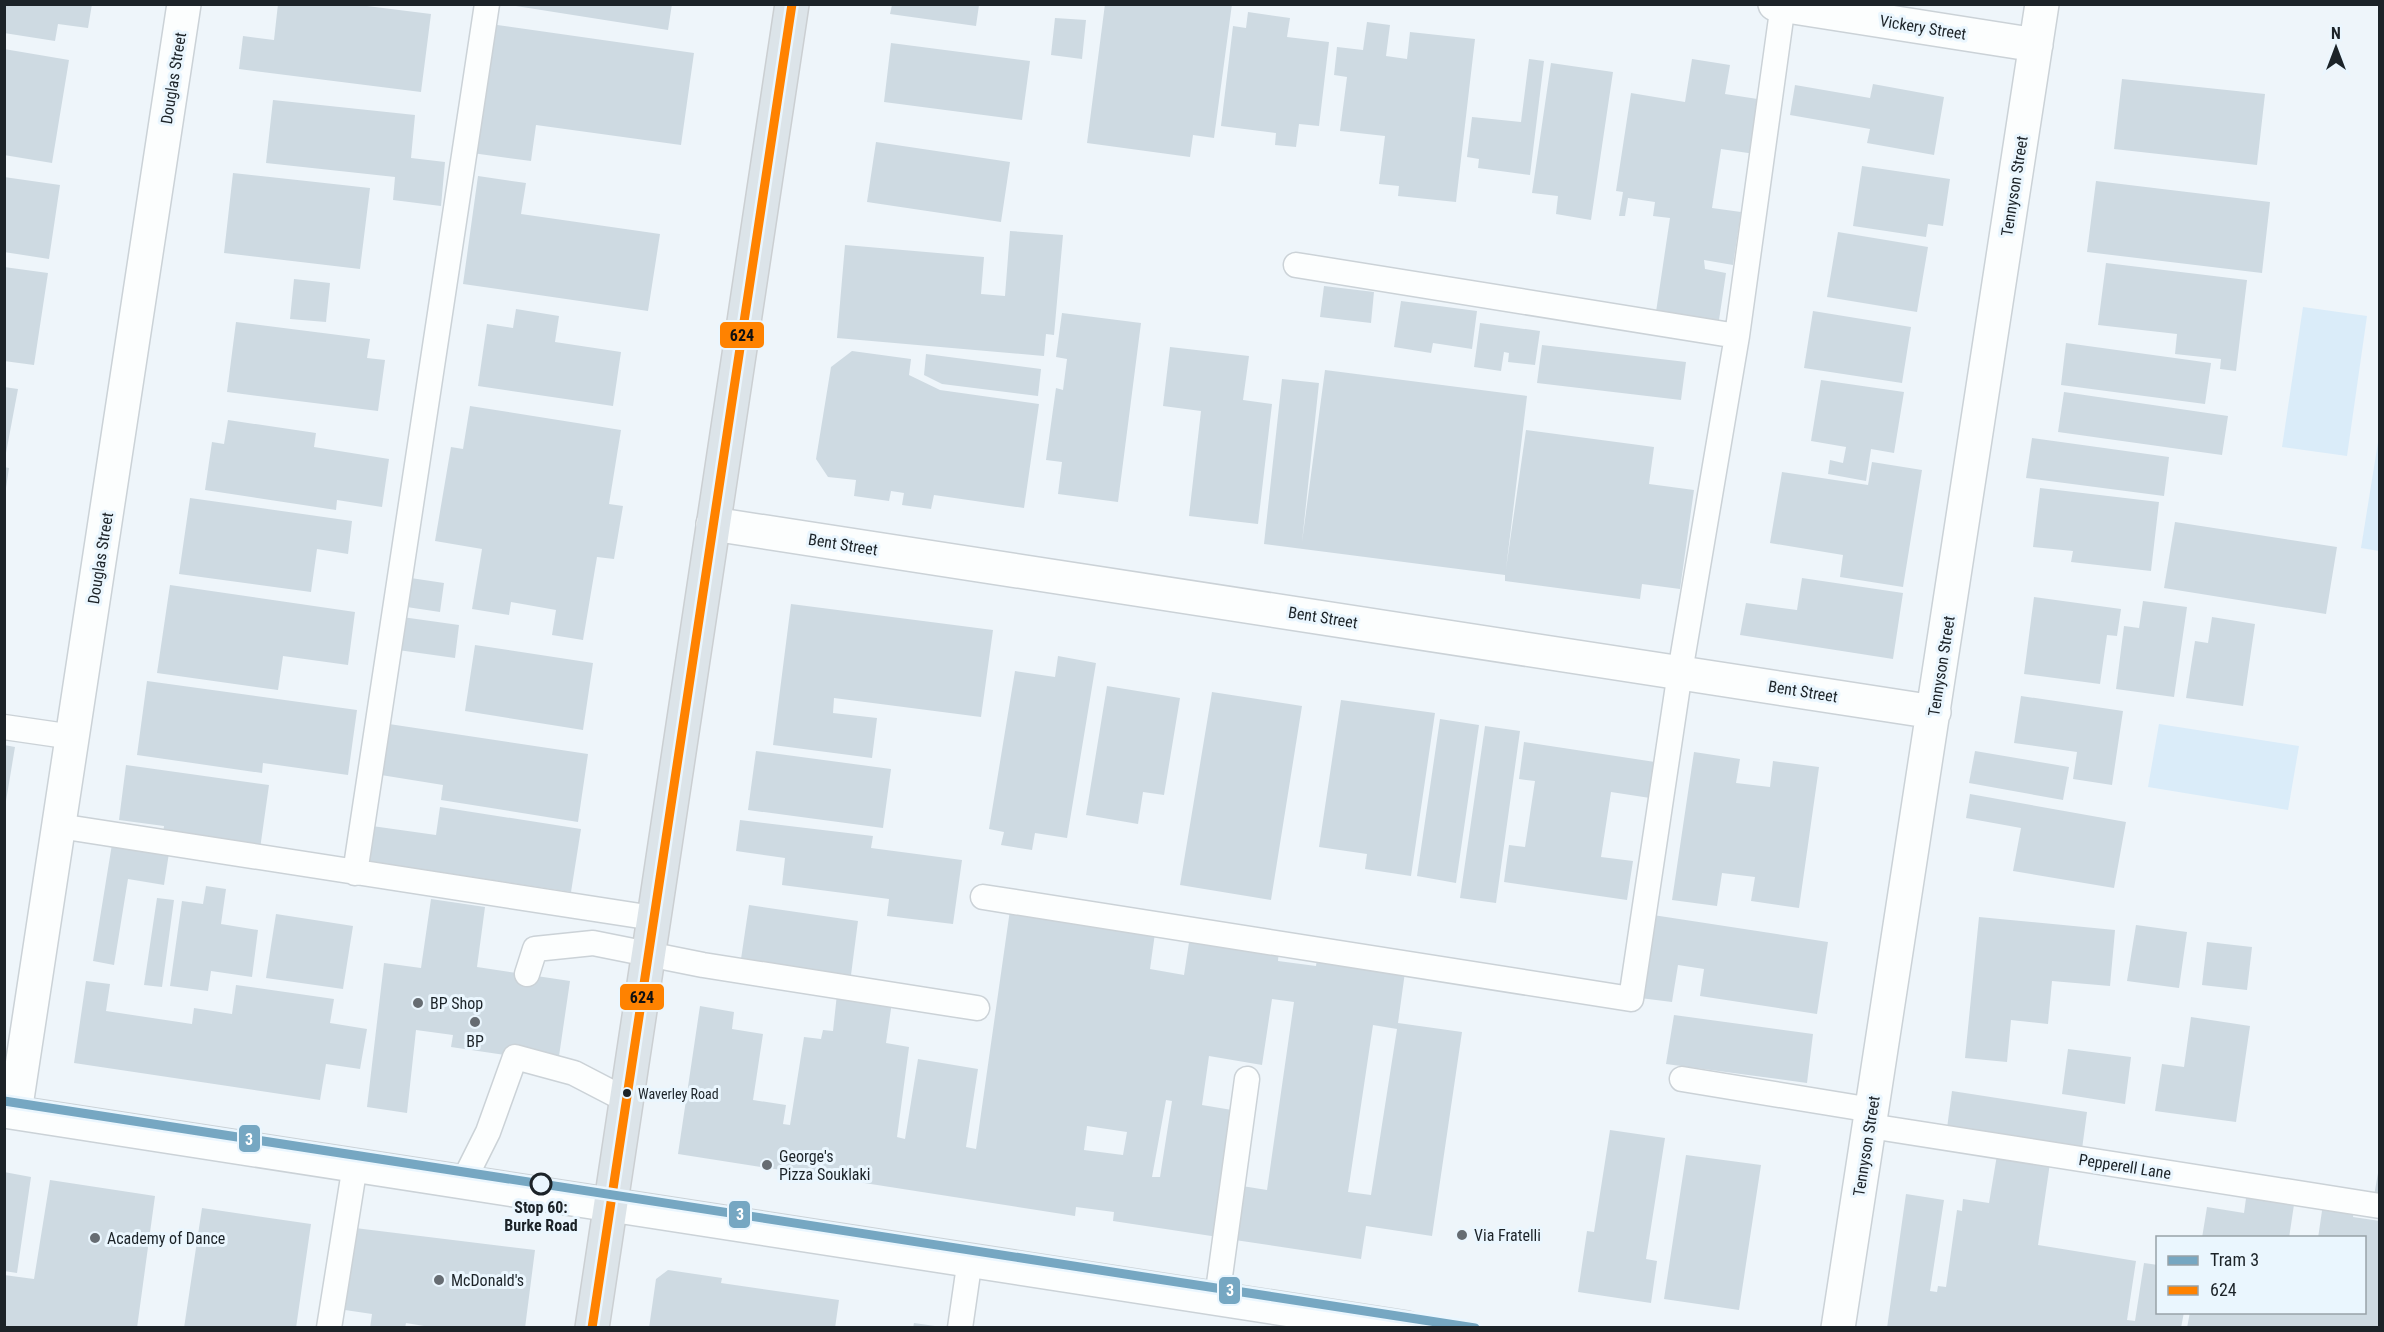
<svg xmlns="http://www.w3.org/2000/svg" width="2384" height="1332" font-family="'Roboto Condensed',sans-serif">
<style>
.green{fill:#daecf9}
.building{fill:#cedae2;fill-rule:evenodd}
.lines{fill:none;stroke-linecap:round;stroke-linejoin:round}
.service-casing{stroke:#cbd2d7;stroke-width:27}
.minor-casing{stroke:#cbd2d7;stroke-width:36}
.secondary-casing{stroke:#cbd2d7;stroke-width:36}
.primary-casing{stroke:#cbcfd2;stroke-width:36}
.service{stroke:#fcfefe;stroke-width:24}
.minor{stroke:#fcfefe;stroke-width:33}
.secondary{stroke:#fcfefe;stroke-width:33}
.primary{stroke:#dce4e9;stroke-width:33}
.bus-1-casing{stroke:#eaf6fe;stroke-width:14}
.bus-1{stroke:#ff8200;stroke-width:9}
.tram-1-casing{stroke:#eaf6fe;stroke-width:14}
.tram-1{stroke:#76a7c2;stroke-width:9}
.poi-dot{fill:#666c72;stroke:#eaf6fe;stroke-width:2}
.bus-dot{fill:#1c2328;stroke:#eaf6fe;stroke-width:2}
.stop-dot{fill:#eaf6fe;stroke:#1c2328;stroke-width:3}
.labels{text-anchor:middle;stroke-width:6;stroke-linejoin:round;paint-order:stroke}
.bus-label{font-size:14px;fill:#1c2328;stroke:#eaf6fe;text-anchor:start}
.street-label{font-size:16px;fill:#1c2328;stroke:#eaf6fe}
.poi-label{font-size:16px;fill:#1c2328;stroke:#eaf6fe;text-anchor:start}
.stop-label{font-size:16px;font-weight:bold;fill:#1c2328;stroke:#eaf6fe}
.line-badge{stroke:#eaf6fe;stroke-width:2}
.badge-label{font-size:16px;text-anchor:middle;font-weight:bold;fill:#fff}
.pale-badge-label{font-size:16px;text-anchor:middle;font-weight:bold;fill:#111}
</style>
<rect width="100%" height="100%" fill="#eef5fa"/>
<path class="green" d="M2303,307L2367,316L2347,456L2282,447Z
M2379,436V551L2361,548Z
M2159,724L2299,746L2288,810L2148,787Z"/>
<path class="building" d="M4,4H92L88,28L58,24L55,41L4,33Z
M278,4H351L431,14L421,92L239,69L243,36L274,40Z
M504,4H672L668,30Z
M1105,4H1232L1214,138L1193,135L1190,157L1087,143Z
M892,5H979L976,26L890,14Z
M1248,12L1290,18L1287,37L1329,42L1319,126L1299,124L1296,147L1275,145L1276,133L1221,126L1233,26L1246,28Z
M1055,18L1086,20L1082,59L1051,55Z
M1367,22L1390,25L1386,56L1407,59L1410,32L1475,39L1456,202L1398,196L1399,186L1379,184L1385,136L1340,131L1347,77L1334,75L1337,47L1363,50Z
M490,24L694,53L681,145L536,125L531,161L472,153Z
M891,43L1030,61L1022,120L884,102Z
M4,49L69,60L52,163L4,155Z
M1529,59L1544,61L1530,175L1478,168L1479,159L1467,157L1472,117L1521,122Z
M1692,59L1730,65L1725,94L1764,100L1755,154L1721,149L1712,208L1741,212L1733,265L1704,260L1705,269L1726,273L1719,320L1656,312L1670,218L1653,216L1655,202L1628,198L1625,216H1619L1623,192L1616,191L1631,93L1685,102Z
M1551,63L1613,72L1591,220L1556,214L1558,196L1532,193Z
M2122,79L2265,94L2257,165L2114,149Z
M1873,84L1944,97L1934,155L1867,143L1870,129L1790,115L1795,85L1870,98Z
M273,100L415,115L411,158L445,162L441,206L393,200L395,177L266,163Z
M876,142L1010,162L1001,222L867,202Z
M1862,166L1950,179L1943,226L1928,224L1926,237L1853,226Z
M233,173L370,188L360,269L224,253Z
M478,176L526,183L521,214L660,234L648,311L463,284Z
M4,177L60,185L49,259L4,252Z
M2096,181L2270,202L2262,273L2087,252Z
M1010,231L1063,235L1054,335L1046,334L1044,356L837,338L845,245L984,257L981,294L1005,296Z
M1838,232L1928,247L1917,312L1827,297Z
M2106,263L2247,280L2236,371L2220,369L2221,359L2175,354L2177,334L2098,325Z
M4,267L48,273L34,365L4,361Z
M294,279L330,283L326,322L290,319Z
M1324,286L1374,292L1371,323L1320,317Z
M1401,301L1477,311L1472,349L1433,343L1431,353L1394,347Z
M516,309L559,316L555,342L621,352L613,406L478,386L487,324L513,328Z
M1813,311L1911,327L1902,383L1804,368Z
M1062,313L1141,323L1118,502L1058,494L1062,462L1046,460L1056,388L1063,390L1067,359L1056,357Z
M236,322L370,339L367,358L385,360L378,411L227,392Z
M1480,323L1540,331L1535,365L1508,362L1509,353L1504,352L1501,371L1474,367Z
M2066,343L2211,363L2205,404L2061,385Z
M1542,345L1686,362L1681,400L1537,383Z
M1170,347L1249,356L1243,400L1272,404L1258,524L1189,516L1201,411L1163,406Z
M852,351L911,359L909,375L940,390L1039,404L1024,508L934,495L931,509L902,505L904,493L891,491L889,501L854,496L856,480L828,477L816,459L831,367Z
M926,354L1041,369L1038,396L942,384L924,375Z
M1325,370L1527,396L1506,569L1526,430L1654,447L1649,484L1694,490L1680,589L1642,584L1640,599L1505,581V575L1264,544L1282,379L1319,383L1302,542Z
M1821,380L1904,392L1894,453L1871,449L1866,481L1828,474L1830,460L1843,463L1846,447L1811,441Z
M4,387L18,389L6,453H4Z
M2064,392L2228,416L2222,455L2058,432Z
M470,406L621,430L609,504L623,506L614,559L597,557L583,640L552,635L556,610L511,602L509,615L472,609L482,549L435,541L451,447L463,449Z
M228,420L316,433L314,447L389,459L382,507L337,500L336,510L205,490L212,442L224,444Z
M2032,438L2169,457L2164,496L2026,478Z
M1872,462L1922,470L1903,587L1840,577L1843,555L1770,543L1782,472L1868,485Z
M4,467L9,468L6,488H4Z
M2040,488L2159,502L2151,571L2071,562L2073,551L2033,547Z
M190,498L352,521L348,554L317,549L311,592L179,574Z
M2175,522L2337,547L2326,614L2164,588Z
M404,577L444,583L440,612L400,606Z
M1802,578L1903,593L1893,659L1740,635L1746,603L1797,610Z
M170,585L355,612L348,665L283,656L278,690L157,673Z
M2034,597L2121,609L2117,636L2107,635L2100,684L2024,674Z
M2143,601L2187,607L2174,697L2116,689L2124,626L2139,628Z
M791,604L993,630L981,717L834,698L833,713L877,718L872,758L773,745Z
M402,617L459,625L455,658L398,650Z
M2212,617L2255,624L2243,706L2186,698L2195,641L2208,643Z
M475,645L593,663L583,730L465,711Z
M1058,656L1096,663L1067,838L1035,833L1032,850L1001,845L1004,832L989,829L1015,671L1055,677Z
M147,681L357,710L348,775L263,763L262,773L137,755Z
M1107,686L1180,698L1164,795L1143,792L1138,824L1086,815Z
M1212,692L1302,706L1271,900L1180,885Z
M2021,696L2123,711L2112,785L2073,779L2077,752L2014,743Z
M1341,700L1435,713L1411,876L1365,869L1367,854L1319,847Z
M1440,719L1479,725L1456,883L1417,876Z
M389,724L588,754L578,822L441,800L443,785L381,775Z
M1485,726L1520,731L1496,903L1460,898Z
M1524,742L1655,762L1650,798L1611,792L1601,857L1633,861L1627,900L1504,882L1509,845L1525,847L1535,781L1519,779Z
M4,745L15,747L6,801H4Z
M756,751L891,769L883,828L748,810Z
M1975,751L2069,767L2063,800L1969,783Z
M1694,752L1740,759L1736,783L1770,787L1773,761L1819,767L1799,908L1751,901L1755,877L1722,873L1717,906L1672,900Z
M126,765L269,785L260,849L163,835L164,826L119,820Z
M1970,794L2126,822L2114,888L2013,871L2021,828L1966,818Z
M440,807L581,829L571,892L367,861L372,826L436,835Z
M740,820L873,836L871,848L962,860L953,924L887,916L889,899L782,885L785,858L736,851Z
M112,844L169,853L164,885L128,879L114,965L93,961Z
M206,886L226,889L221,924L258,930L252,977L211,971L208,991L170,986L182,901L203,904Z
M157,898L174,900L162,987L144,985Z
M431,899L485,907L477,967L570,981L558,1063L451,1047L453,1035L416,1030L407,1113L367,1107L384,963L421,968Z
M749,905L858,921L851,975L741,959Z
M1010,910L1155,933L1150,969L1184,975L1190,936L1279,950L1278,961L1316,966L1317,958L1405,972L1398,1023L1462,1032L1432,1236L1366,1226L1361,1259L1235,1240L1242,1186L1267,1190L1294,1002L1272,999L1262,1065L1209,1056L1202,1105L1232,1110L1218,1237L1113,1221L1114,1212L1076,1207L1075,1216L678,1154L700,1006L734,1012L732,1029L763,1034L753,1100L786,1105L783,1124L790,1125L804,1037L821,1039L823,1030L833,1031L837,994L892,1002L886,1043L909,1047L897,1137L905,1139L918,1059L978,1069L966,1147L976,1149ZM1373,1025L1397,1029L1371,1195L1348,1192ZM1166,1100L1172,1101L1160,1177H1152ZM1087,1126L1127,1132L1123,1155L1084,1150Z
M276,914L353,926L343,989L266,978Z
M1653,915L1828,942L1817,1014L1700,996L1704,969L1678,965L1672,1002L1640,998Z
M1979,917L2115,930L2110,986L2052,981L2048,1024L2011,1020L2007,1062L1965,1058Z
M2136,925L2187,932L2179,988L2127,981Z
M2207,942L2252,947L2247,990L2202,985Z
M86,981L110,984L106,1011L192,1024L194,1008L232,1014L236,985L334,999L330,1023L367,1029L360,1069L326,1064L320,1100L74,1063Z
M1674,1015L1813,1034L1807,1083L1666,1064Z
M2191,1017L2250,1026L2236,1122L2155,1111L2162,1064L2184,1067Z
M2068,1049L2131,1057L2125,1104L2062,1094Z
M1952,1091L2087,1112L2082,1149L1947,1128Z
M1610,1130L1665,1138L1646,1259L1657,1261L1651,1303L1578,1292L1587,1231L1594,1232Z
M1686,1155L1761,1165L1739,1310L1664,1299Z
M1997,1155L2050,1163L2038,1245L2136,1261L2127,1320L2135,1321L2144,1263L2158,1265V1312H2184L2181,1328H1887L1906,1194L1944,1200L1930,1291L1937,1292L1938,1286L1946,1287L1957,1210L1962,1211L1963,1199L1989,1203Z
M4,1172L31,1177L17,1273L4,1271Z
M2378,1173H2380V1197L2374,1196Z
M50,1180L155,1196L137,1328H4V1275L34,1279Z
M2247,1191L2295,1198L2289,1238H2202L2207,1207L2244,1213Z
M2323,1204L2354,1208L2353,1217L2380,1221V1328H2187L2190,1312H2364V1238H2318Z
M202,1208L311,1224L296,1328H184Z
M355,1228L535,1250L525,1328H436L406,1323L405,1328H370L372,1314L345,1310Z
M668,1270L722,1278L721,1283L839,1300L835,1328H649L656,1279Z
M914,1323L935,1326L934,1328H913Z"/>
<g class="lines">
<defs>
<path id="service" d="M1296,265L1737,336
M4,727L73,737
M59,826L653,918
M355,873L487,4
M983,897L1631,999L1680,672L1737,336L1783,4
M527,974L535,949L593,943L703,965L977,1008
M1682,1079L1872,1110
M1870,1126L2380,1206
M463,1182L488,1132L515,1057L574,1073L626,1100
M1217,1298L1247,1079
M329,1328L355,1165
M960,1328L970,1259"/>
<path id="minor" d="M1775,4L2036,45
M713,524L1934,712
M15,1112L184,4
M1838,1328L2042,4"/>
<path id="secondary" d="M4,1111L1407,1328"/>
<path id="primary" d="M592,1328L792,4"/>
</defs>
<use href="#service" class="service-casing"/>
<use href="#minor" class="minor-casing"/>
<use href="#secondary" class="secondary-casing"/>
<use href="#primary" class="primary-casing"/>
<use href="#service" class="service"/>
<use href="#minor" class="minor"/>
<use href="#secondary" class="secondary"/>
<use href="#primary" class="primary"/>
<defs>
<path id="bus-1" d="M592,1328L792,4"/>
</defs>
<use href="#bus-1" class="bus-1-casing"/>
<use href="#bus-1" class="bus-1"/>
<defs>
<path id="tram-1" d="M4,1101L1475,1328"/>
</defs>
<use href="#tram-1" class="tram-1-casing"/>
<use href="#tram-1" class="tram-1"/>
</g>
<g class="poi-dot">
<circle cx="418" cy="1003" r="6"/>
<circle cx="475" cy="1022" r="6"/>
<circle cx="767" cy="1165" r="6"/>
<circle cx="1462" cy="1235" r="6"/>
<circle cx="95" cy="1238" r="6"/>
<circle cx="439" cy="1280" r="6"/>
</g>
<circle class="bus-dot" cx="627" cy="1093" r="5"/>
<circle class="stop-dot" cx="541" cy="1184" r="10"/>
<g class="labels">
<g class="bus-label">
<text x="638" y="1099">Waverley Road</text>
</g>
<g class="street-label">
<text transform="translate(1923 27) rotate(9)" y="6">Vickery Street</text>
<text transform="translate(173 78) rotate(-81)" y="6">Douglas Street</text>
<text transform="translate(2014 186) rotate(-81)" y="6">Tennyson Street</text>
<text transform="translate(843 544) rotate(9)" y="6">Bent Street</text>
<text transform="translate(100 558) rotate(-81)" y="6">Douglas Street</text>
<text transform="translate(1323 617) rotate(9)" y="6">Bent Street</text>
<text transform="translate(1941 666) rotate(-81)" y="6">Tennyson Street</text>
<text transform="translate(1803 691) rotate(9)" y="6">Bent Street</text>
<text transform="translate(1866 1146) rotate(-81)" y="6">Tennyson Street</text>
<text transform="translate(2125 1166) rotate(9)" y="6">Pepperell Lane</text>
</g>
<g class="poi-label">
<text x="430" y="1009">BP Shop</text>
<text x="475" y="1047" text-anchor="middle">BP</text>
<text x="779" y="1162">George's<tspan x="779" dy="18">Pizza Souklaki</tspan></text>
<text x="1474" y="1241">Via Fratelli</text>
<text x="107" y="1244">Academy of Dance</text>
<text x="451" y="1286">McDonald's</text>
</g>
<g class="stop-label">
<text x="541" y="1213">Stop 60:<tspan x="541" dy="18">Burke Road</tspan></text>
</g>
</g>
<g class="line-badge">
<rect x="719" y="321" width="46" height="28" rx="6" fill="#ff8200"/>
<rect x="619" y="983" width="46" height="28" rx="6" fill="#ff8200"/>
<rect x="238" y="1124" width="23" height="29" rx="6" fill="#76a7c2"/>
<rect x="728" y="1200" width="23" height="29" rx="6" fill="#76a7c2"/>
<rect x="1218" y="1276" width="23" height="29" rx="6" fill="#76a7c2"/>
</g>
<g class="badge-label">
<text x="249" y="1145">3</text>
<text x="740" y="1220">3</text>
<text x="1230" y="1296">3</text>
</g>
<g class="pale-badge-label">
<text x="742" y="341">624</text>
<text x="642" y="1003">624</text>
</g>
<rect width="2384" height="1332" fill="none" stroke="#1c2328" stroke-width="12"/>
<rect x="2156" y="1236" width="210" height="78" fill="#eaf6fe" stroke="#98a2a8" stroke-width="1.5"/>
<rect x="2168" y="1256" width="30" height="9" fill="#76a7c2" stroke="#98a2a8" stroke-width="1.5"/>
<text x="2210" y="1266" font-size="18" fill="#1c2328">Tram 3</text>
<rect x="2168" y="1286" width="30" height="9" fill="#ff8200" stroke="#98a2a8" stroke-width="1.5"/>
<text x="2210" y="1296" font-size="18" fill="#1c2328">624</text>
<g transform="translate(2336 48)" stroke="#eaf6fe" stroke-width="4.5" paint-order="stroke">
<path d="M0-4.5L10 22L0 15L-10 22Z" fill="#1c2328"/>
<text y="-9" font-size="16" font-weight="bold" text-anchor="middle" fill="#1c2328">N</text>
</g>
</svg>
